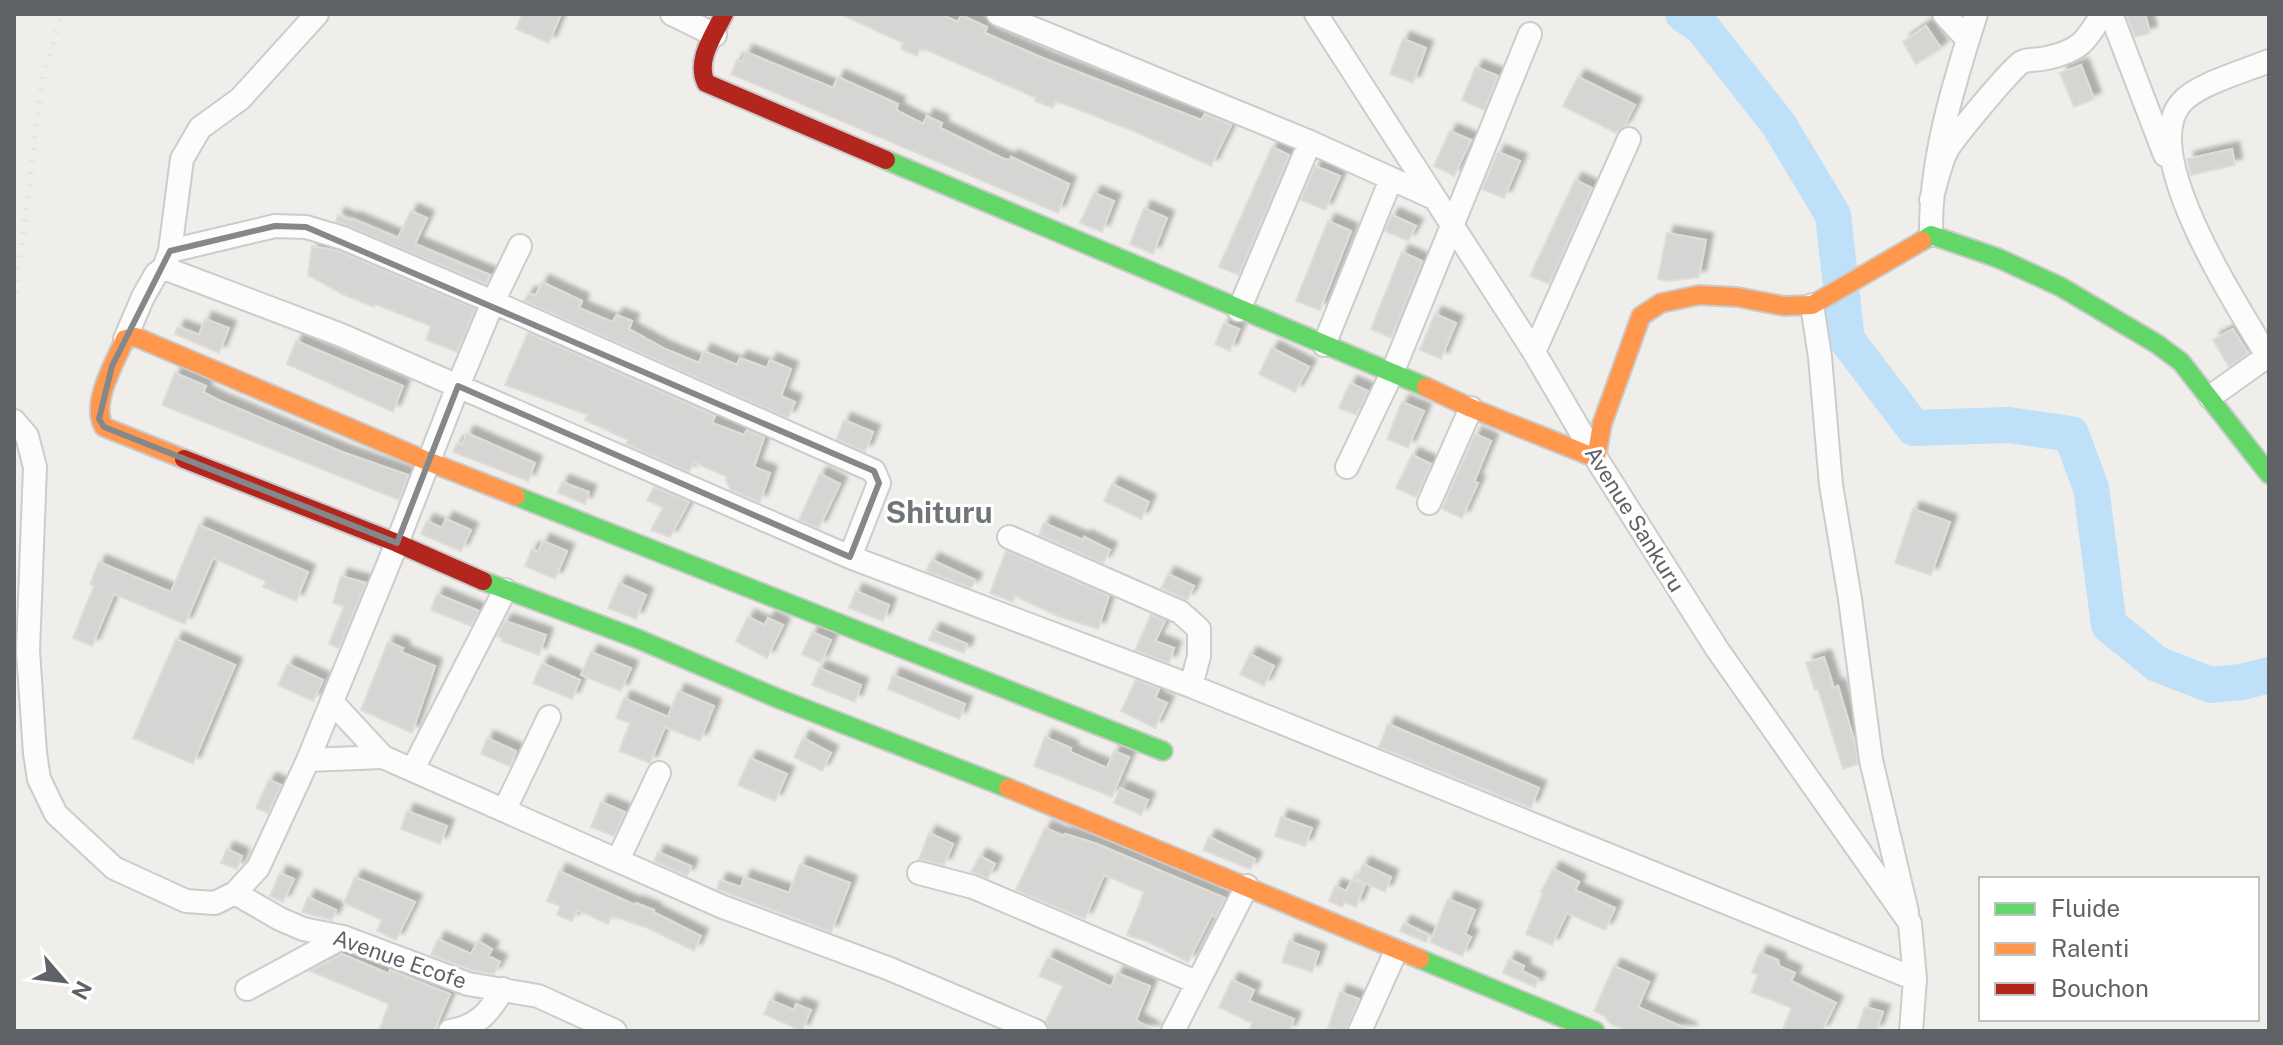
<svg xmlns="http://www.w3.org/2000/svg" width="2283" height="1045" font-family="'Public Sans',sans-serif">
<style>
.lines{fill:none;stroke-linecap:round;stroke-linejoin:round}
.river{stroke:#bfe0f9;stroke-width:36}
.building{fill:#d6d5d3;stroke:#deddd9;stroke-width:2;filter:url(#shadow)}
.street-casing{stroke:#cbcccc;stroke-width:26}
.fast-casing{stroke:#cacacb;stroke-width:22}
.slow-casing{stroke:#cacacb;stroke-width:22}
.jam-casing{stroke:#cacacb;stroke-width:22}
.street{stroke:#fdfcfc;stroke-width:22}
.fast{stroke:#63d668;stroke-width:18}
.slow{stroke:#ff974d;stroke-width:18}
.jam{stroke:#b3261e;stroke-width:18}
.rail{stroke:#e4e4e4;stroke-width:6;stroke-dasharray:2 10;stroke-linecap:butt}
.marked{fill:none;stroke:#84888a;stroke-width:6;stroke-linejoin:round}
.labels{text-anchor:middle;stroke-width:6;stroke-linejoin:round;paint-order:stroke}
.street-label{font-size:22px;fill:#5f6368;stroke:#fff}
.district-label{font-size:30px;font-weight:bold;fill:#70757a;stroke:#fff}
</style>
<defs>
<filter id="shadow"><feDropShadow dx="7" dy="-7" stdDeviation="2" flood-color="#0004"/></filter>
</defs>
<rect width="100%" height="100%" fill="#efeeea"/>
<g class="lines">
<path class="river" d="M1683,14L1702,27L1779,125L1833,215L1847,340L1914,428L2009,425L2071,434L2091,488L2109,625L2157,664L2211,685L2242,682L2269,675"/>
</g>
<path class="building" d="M522,14H561L549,43L516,29Z
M840,14H940L958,22L961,15L987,27L985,33L1045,59L1201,120L1205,114L1231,125L1211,166L1136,132L1056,101L1053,108L1035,101L1036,98L925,49L920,48L917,56L901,49L903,43Z
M2126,14H2145L2150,33L2135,37Z
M1926,26L1941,48L1916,64L1903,42Z
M1403,39L1426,48L1413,83L1390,74Z
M746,52L833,88L838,77L898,104L896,110L923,124L927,116L942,123L940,128L1004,159L1010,160L1011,157L1069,184L1058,213L731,74L737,60L742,62Z
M2081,65L2094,99L2074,107L2060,73Z
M1476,67L1498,76L1484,110L1462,100Z
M1578,77L1635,105L1624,126L1616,133L1563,106Z
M1450,131L1471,140L1454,176L1434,166Z
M1272,147L1289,155L1239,275L1219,267Z
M2232,149L2235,165L2191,175L2187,159Z
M1498,152L1520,161L1504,198L1482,189Z
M1315,166L1340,176L1325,210L1301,200Z
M1575,180L1592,188L1549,284L1530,276Z
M1094,193L1114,201L1102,232L1080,223Z
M1144,208L1167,218L1153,254L1130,244Z
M411,211L427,218L415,244L490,275L486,284L336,221L338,215L352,221L353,219L398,238Z
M1392,215L1416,226L1408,241L1385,231Z
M1328,221L1351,231L1320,310L1296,301Z
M1667,233L1706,240L1699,277L1669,281L1658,279Z
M312,246L338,251L475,309L457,352L426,340L431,326L375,304L374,307L342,294L308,275Z
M1402,252L1422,261L1391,338L1371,329Z
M542,282L582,301L579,308L612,322L617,315L632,321L629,329L665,349L699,363L704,351L737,365L740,358L767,368L770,360L791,369L781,396L795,402L788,418L524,301L528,294L536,295Z
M1435,314L1456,323L1441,359L1420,350Z
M205,319L229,328L219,353L175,334L178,327L199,335Z
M1224,323L1239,329L1230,351L1215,344Z
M2233,329L2248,353L2229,367L2213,340Z
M528,333L715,416L712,423L744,435L747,430L764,438L754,467L770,473L760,502L731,490L726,480L727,477L694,462L689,472L626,444L628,440L585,420L588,415L505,385Z
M296,341L403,386L393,412L287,364Z
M1272,348L1309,367L1295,392L1259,374Z
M175,373L206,386L203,392L218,400L342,452L408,475L399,500L162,405Z
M1350,383L1368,391L1356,415L1339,408Z
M1402,402L1424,411L1408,448L1387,439Z
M844,420L873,432L865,452L837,439Z
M467,433L535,463L528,481L453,452L457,443L462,445Z
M1475,434L1491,441L1474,482L1478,483L1462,518L1442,509Z
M1412,455L1431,464L1416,497L1396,488Z
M820,474L840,484L819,528L799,520Z
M562,482L589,492L585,504L558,493Z
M1112,484L1149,502L1141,519L1104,501Z
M654,487L689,502L670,537L651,530L663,508L647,500Z
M1913,509L1950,522L1931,575L1895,563Z
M446,519L471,530L461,551L421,534L427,521L442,528Z
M1044,523L1083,540L1084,537L1110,550L1103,563L1039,535Z
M199,525L308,572L296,601L263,587L266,581L213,558L185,624L114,594L92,646L73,638L94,586L90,584L99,562L171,592Z
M543,541L567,551L555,579L525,566L532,549L538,552Z
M1006,551L1109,596L1098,629L1058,616L1015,596L1013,602L990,593Z
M932,560L975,580L971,588L926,571Z
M1168,574L1194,586L1187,600L1161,588Z
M341,576L366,583L339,648L329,644L344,606L333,603Z
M619,583L646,595L636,619L608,608Z
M856,591L889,605L883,621L849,608Z
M437,594L479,611L471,626L431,610Z
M1151,615L1165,621L1155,641L1174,648L1169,663L1135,650Z
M748,617L765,625L768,618L783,625L767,658L736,641Z
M505,621L546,635L539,655L501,641L502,638L497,636Z
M933,630L967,644L964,653L929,640Z
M812,632L831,640L821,663L802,654Z
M176,639L235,665L193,764L133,738Z
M388,642L403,648L401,652L435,666L412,733L361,710Z
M591,652L631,668L621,691L581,675Z
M1250,654L1274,666L1264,686L1240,674Z
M1824,657L1834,688L1838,686L1854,740L1858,764L1843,769L1818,689L1815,690L1806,663Z
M542,663L580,680L572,699L533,683Z
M288,664L323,680L313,701L278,685Z
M819,668L861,685L855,702L812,685Z
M893,675L965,704L959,719L888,689Z
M1136,680L1159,689L1155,698L1167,703L1155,728L1121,711Z
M678,691L714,706L700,741L665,727L650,763L619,751L630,723L616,718L624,698L668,717Z
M1388,724L1539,788L1531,808L1379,747Z
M1045,737L1071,748L1070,752L1107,768L1114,751L1129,757L1112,797L1034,766Z
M487,738L516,751L510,766L481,754Z
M803,738L831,753L822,771L794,757Z
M750,758L787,774L775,801L738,785Z
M269,780L281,785L268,813L256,808Z
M1120,788L1148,800L1141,815L1114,803Z
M601,802L625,812L614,836L591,827Z
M407,811L447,826L440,844L401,829Z
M1281,817L1312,828L1305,846L1275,836Z
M1045,828L1064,836L1065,834L1097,844L1225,898L1216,917L1212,915L1188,962L1149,942L1127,935L1144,892L1104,875L1085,919L1016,890Z
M929,833L953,844L944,865L919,859Z
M1209,837L1255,859L1250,869L1203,850Z
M227,849L242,856L237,869L221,863Z
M658,852L691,866L687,876L654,861Z
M980,856L995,864L988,878L971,872Z
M800,864L850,883L831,932L717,889L720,880L741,887L744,877L789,893Z
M1363,864L1391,877L1385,892L1356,879Z
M1553,869L1579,882L1575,890L1615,908L1605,930L1567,913L1552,945L1526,934L1543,893L1541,892Z
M559,871L635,905L636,903L654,910L653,912L701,936L694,951L648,928L612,916L608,924L577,910L572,921L557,915L560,906L547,901Z
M280,873L294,879L283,902L270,896Z
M355,877L415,902L396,940L377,931L382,920L344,903Z
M1352,880L1365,885L1356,907L1344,902L1342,907L1329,901L1335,886L1346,891Z
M308,897L336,910L332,920L302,912Z
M1448,899L1475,910L1465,934L1471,937L1462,956L1430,942Z
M1404,923L1429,935L1426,942L1400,931Z
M438,939L471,954L478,941L492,949L488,956L500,962L494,974L472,970L431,955Z
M1289,941L1319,952L1312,972L1282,962Z
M1760,953L1778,960L1779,966L1795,973L1791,981L1836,1003L1822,1031H1782L1792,1008L1751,992L1758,975L1752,972Z
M342,954L389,974L390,970L450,994L434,1031H379L389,1004L310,971Z
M1048,957L1111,987L1117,973L1150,986L1136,1020L1154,1031H1050L1046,1021L1063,986L1039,976Z
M1509,959L1524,966L1522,971L1538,979L1535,987L1503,973Z
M1614,966L1649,982L1638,1007L1691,1031H1627L1611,1024L1603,1015L1594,1011Z
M1232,980L1254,990L1249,1001L1294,1019L1289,1031H1249L1252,1023L1219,1007Z
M1340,992L1359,999L1346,1031L1328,1028Z
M770,1000L794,1010L796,1004L811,1010L802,1031L764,1014Z
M1865,1007L1883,1012L1876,1031H1857Z"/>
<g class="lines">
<defs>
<path id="street" d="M672,14L715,35
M998,14L1310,142L1434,198
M1316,14L1534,352L1596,458L1717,649L1910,923L1915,979L1911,1031
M1944,14L1968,40
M2111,14L2165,155
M1931,200C1936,185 1939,167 1946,152C1951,141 2013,66 2022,62C2029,59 2039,60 2047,58C2079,51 2086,42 2102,14
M1931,235C1930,160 1953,86 1976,14
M170,251L275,226L306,227L343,238L493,302L874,471L879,483L850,557
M164,268L341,335L850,557L1191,686L1915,979
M1812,305L1820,357L1831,485L1850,599L1871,760L1907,912
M1239,310L1310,142
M125,339L143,297L156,274L164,268L170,251L182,159L200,128L240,99L317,14
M1324,345L1391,179
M1534,352L1629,139
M2267,356C2239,307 2137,155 2181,103C2197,84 2245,71 2269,61
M2210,397L2269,355
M14,421L27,436L35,467L28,651L35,753L39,779L56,814L114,868L186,901L215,903L235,893L258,868L308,760L397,543L458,386L493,302L520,246
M1347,467L1393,371L1530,34
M1429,503L1471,408
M1009,537L1180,612L1199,629V656L1191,686
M332,702L383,757
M308,760L383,757L723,907L890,969L1036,1031
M413,769L505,590
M505,809L549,717
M618,860L659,773
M919,873L973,887L1196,982
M235,893L280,919L303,929L343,937L468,984L538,996L615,1031
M247,989L343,937
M450,1031C477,1027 490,1012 503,989
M1173,1031L1247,886
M1360,1031L1396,951"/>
<path id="fast" d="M886,160L1426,387
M1922,241L1931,235L1998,258L2061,287L2157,344L2181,362L2269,474
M516,496L1163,751
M483,581L638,639L777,698L1008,788
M1420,959L1595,1031"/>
<path id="slow" d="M1426,387L1471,408L1596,458L1602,424L1641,316L1661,303L1699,295L1737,297L1784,306L1812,305L1922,241
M184,459L104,427C90,404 115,362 125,339L136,337L427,461L516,496
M1008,788L1420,959"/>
<path id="jam" d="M724,14C714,35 695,60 706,83L886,160
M184,459L397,543L483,581"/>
</defs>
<use href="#street" class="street-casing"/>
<use href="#fast" class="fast-casing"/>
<use href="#slow" class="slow-casing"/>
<use href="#jam" class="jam-casing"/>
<use href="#street" class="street"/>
<use href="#fast" class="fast"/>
<use href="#slow" class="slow"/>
<use href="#jam" class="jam"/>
<path class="rail" d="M14,305L43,75L62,14"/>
</g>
<path class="marked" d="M275,226L306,227L874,471L879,483L850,557L458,386L397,543L104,427L99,419L112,366L170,251Z"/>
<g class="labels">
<g class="street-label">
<text transform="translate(1635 519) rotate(58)" y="8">Avenue Sankuru</text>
<text transform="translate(400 959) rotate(19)" y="8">Avenue Ecofe</text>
</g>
<g class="district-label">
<text x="939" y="523">Shituru</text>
</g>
</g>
<rect width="2283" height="1045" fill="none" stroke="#5f6368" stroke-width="32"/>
<rect x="1979" y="877" width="280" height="144" fill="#ffffff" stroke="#bfc1c3" stroke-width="2"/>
<rect x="1995" y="903" width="40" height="12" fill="#63d668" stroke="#bfc1c3" stroke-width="2"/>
<text x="2051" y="917" font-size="24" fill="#5f6368">Fluide</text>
<rect x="1995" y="943" width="40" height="12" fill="#ff974d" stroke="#bfc1c3" stroke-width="2"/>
<text x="2051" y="957" font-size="24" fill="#5f6368">Ralenti</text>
<rect x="1995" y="983" width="40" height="12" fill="#b3261e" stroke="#bfc1c3" stroke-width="2"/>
<text x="2051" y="997" font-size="24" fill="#5f6368">Bouchon</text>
<g transform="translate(64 981) rotate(118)" stroke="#ffffff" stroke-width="6" paint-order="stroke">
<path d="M0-6L14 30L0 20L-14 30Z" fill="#5f6368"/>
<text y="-12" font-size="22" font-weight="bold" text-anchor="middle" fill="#5f6368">N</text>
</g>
</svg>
